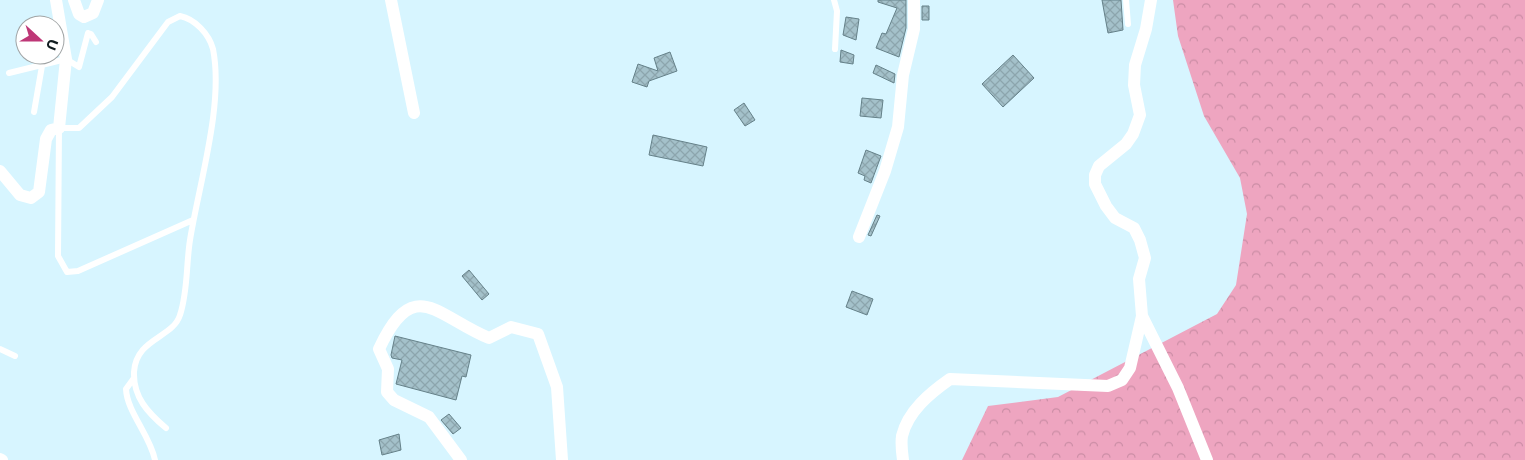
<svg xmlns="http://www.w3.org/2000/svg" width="1525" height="460" font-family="Montserrat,sans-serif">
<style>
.forest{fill:url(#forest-crowns)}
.building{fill:url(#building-cross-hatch);stroke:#658189}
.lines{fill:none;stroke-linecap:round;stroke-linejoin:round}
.service{stroke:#fff;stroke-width:6}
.minor{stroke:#fff;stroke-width:12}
</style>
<defs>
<pattern id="forest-crowns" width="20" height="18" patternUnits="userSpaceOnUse" patternTransform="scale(1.25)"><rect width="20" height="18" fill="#eea5c0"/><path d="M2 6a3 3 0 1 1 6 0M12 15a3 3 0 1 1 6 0" fill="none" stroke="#cb8da5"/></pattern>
<pattern id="building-cross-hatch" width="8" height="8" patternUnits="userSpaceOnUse" patternTransform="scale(1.25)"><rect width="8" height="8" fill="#a4c1ca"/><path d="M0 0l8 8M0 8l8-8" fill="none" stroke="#8ca5ad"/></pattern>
</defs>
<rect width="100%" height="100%" fill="#d7f5ff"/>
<path class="forest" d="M1173,0H1525V460H962L988,406L1058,397L1217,314L1236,285L1247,214L1240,178L1204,116L1178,36Z"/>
<path class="building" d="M878,0H906V28L899,57L876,48L882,33L886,34L897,8L878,2Z
M1102,0H1121L1123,30L1108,33Z
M922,6H929V20H922Z
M846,17L859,19L856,40L843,35Z
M841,50L854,55L853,64L840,62Z
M670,52L677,71L649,81L647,87L632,82L638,64L658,71L654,58Z
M1013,55L1034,78L1003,107L982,84Z
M876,65L895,74L894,83L873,73Z
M862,98L883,100L881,118L860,116Z
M744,103L755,120L745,126L734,110Z
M653,135L707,147L703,166L649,155Z
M866,150L881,156L871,183L864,180L865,176L858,173Z
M877,215L880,216L871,236L868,235Z
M469,270L489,294L482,300L462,276Z
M852,291L873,299L867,315L846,307Z
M395,336L471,355L466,377L462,376L456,400L396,384L402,360L392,358L391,355Z
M449,414L461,428L453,434L441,420Z
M399,434L401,450L382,455L379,440Z"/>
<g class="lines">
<path class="service" d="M834,0L837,11L835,49
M1126,0L1128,24
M9,73L66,59L79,67L88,33L91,34L96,42
M34,112L42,66
M0,349L15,356
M134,378L126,389C127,412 150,435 155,460
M166,428C148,413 133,397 134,372C136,338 173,338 180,315C188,291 186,265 190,240C199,184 224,104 213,49C209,34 195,19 180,16L168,22L112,97L79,128H59L58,256L67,272L78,271L193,220"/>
<path class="minor" d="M74,0L79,14L84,17L93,13L98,0
M391,0L414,113
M1151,0L1146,29L1135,65L1134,85L1140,115L1133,134L1126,144L1099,166L1095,175V184L1106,206L1115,218L1134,228L1140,240L1145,258L1139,279L1142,316L1178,388L1207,460
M0,171L20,195L31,198L39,192L46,139L51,130L59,128L66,59L56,0
M859,237L885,171L898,127L903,75L914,29V0
M0,459L2,460
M461,460L429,417L394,400L387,392L388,369L379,349C414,274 436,316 489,338L511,327L538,334L557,387L562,460
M903,460C902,453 901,443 902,436C908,411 930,393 950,379L1108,386L1122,380L1130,368L1142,316"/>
</g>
<g transform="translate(40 40) rotate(111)"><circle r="24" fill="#ffffff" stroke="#a0a4a5"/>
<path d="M0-4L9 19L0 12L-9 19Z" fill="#be3777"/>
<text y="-8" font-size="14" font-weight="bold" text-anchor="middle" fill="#111c1f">U</text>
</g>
</svg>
